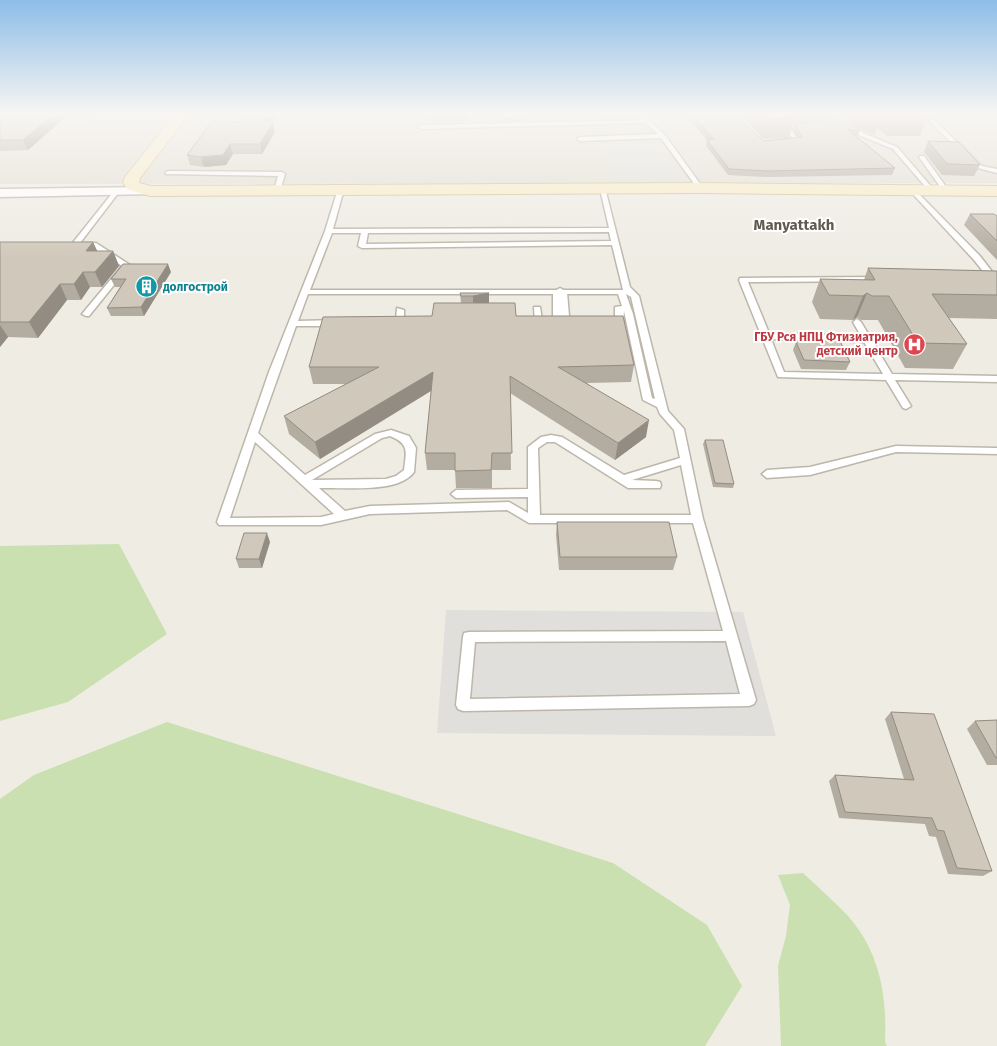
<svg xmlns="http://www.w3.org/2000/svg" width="997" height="1046" font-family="'Fira Sans',sans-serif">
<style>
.residential{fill:#e3ded2}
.green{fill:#cae0b0}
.parking{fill:#e1dfdc}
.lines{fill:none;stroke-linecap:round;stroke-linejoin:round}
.lane-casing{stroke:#bdb6aa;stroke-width:3}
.street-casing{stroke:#bdb6aa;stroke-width:3}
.secondary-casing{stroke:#cbbe97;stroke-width:2}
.lane{fill:#fff;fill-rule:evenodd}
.street{fill:#fff;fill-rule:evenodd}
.secondary{fill:#f8ecc5;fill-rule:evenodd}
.wall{fill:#b3aca0}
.shaded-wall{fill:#928c82}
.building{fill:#d0c8ba;stroke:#928c82}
.labels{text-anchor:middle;stroke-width:4;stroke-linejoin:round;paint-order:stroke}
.far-culture-label{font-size:12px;font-weight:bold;fill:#0d838f;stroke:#fff;text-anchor:start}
.far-health-label{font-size:12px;font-weight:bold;fill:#be3a42;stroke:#fff;text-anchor:end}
.far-quarter-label{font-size:15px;font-weight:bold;fill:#625a4d;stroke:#fff}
</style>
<rect width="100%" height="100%" fill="#efece4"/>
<path class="residential" d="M0,113H997V183L0,184Z"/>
<path class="green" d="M119,544L167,634L68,702L0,721V546Z
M167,722L613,863L707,925L742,986L705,1046H0V799L34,775Z
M803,873C818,887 834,901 848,916C880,952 887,996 885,1042L887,1046H781L778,966L786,936L790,905L778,875Z"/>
<path class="parking" d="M657,142L682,178H613L602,143Z
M446,610L743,612L776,736L437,733Z"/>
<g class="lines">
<defs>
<path id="lane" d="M98,113H104L100,117H178L181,119L178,121L94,120Z
M635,113H641L665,135L703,188L702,189H698L661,138L580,141L577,139L580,137L658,134L645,123L421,129L418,127L421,125L642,120Z
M833,113H839L863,133L897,147L934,190V192H930L893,149L859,135Z
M929,119H933L982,166L997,169V173L978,168L929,121Z
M809,123L811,126L790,128L799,142H786V140L793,139L784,126Z
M920,156H924L949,191L948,192H944L919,157Z
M168,171L282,172L285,174L280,191L277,193L274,191L278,176L166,174L165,173Z
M341,187L344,189L333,229L609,228L600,189L605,188L630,287L639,296L668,411L684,429L703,519L756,700L754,704L749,706L463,711L458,709L456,705L463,637L464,633L469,632L723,631L693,523H529L507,510L370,514L321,525H219L217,522L269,372L325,231L338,189ZM609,232L611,241L366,244L368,233ZM332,233H361L358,246L362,248L612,245L623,290H310ZM308,294H618L622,306L615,307V320L608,323L612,326L623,325L624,311L643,400L657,407L660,414L674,430L680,458L624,475L562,437L551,435L541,437L528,447V489L456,490L451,494L456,498L528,497V513L509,502L370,506L345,511L319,488C344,487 398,494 414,472L416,448L409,436L391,430L375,434L305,475L258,433L296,326H336L340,323L336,320L298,321ZM626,294L631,297L655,399L652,398L633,314ZM390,436C410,444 406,452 404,470L396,476L386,479L312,480L382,438ZM255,442L334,514L321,517L230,518ZM547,442H555L628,488H660L661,485L660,482L656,481L632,480L681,465L691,515H540L538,448ZM726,641L740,694L470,699L475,642Z
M911,190H915L980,256L997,278V285H994L974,260L911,192Z
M114,191L119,192L80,243H96L130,265L89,316H86L82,314L122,266C110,258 87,241 75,247L71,245Z
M881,277L882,279L878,281L748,282L769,333L861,336L853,322L857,319L861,322L892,374L997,376V382L895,380L911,406L906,409L903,408L886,380L778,377L739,280L740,278ZM771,339L864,342L883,374L784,372Z
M534,307H540L542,320L549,321V325H535Z
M397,308L404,310V323L400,326L389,325V321L396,320Z
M896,446L997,448V454L896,452L810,475L767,478L762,474L767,470L810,467Z"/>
<path id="street" d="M150,187L156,191L154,194L0,197V189Z
M560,288L567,292L569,316L561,321L553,316V292Z"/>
<path id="secondary" d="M176,113H190L140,178L139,183L151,186L700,183L997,186V196L700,193L150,196L127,189L123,182L125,177Z"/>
</defs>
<use href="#lane" class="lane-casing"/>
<use href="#street" class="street-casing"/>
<use href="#secondary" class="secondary-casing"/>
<use href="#lane" class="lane"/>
<use href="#street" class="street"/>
<use href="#secondary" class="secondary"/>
</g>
<path class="wall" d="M0,113H70L28,150L0,151Z
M114,113H138L136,115H115Z
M430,113H468V121L431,122Z
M502,113H521L522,121H504Z
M684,113H733L764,141L797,138L793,130L795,124L860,130L858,136H855L895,168L892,175L766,177L728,175L706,146L707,140Z
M743,113H841L838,120L794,123L789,138L764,139L742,118Z
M842,113H926L928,115L920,136H887L877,128L874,135L864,131Z
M272,122L275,132L262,154H233L226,165L204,167L190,165L187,155Z
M928,141L980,165L974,176L942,175L924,152Z
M970,214L997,216V260L964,225Z
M0,242H93L97,251H113L119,266L102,287H90L81,300H67L38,338L8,337L0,347Z
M868,268L997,271V319L949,318L967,344L953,369L905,368L878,320H861L857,317L853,320L820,319L812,302L820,279L864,280Z
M171,272L144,316H111L107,308L120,287H115L111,279Z
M460,293H489V303L516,316L634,365L631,382L587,383L646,437L615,460L510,393L511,470H492V488H456L455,470H427L425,453L431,391L320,459L289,434L284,416L346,384H313L309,367L432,316L461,303Z
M808,338L850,362L846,370L801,369L793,350L796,342H807Z
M705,440L734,484L733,488L713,487L703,444Z
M557,522L677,557L673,570H559L556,535Z
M270,542L262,568H239L236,559Z
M891,712L992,871L983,876L948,874L936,837L929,836L925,824L839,818L829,781L835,775L904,779L885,719Z
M997,720V765H987L967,729L975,721Z"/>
<path class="shaded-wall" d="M55,113H70L28,150L23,140Z
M270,113H277L266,132L264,122Z
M273,122L275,132L262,154L260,144Z
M230,144L233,154L226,165L204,167L201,157Z
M93,242L100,257L86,251Z
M113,251L119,266L102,287L95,272Z
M168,264L171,272L144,316L141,307Z
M83,272L90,287L81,300L74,284Z
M60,284L67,300L38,338L29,322Z
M489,293V310L473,313V296Z
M867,293L857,317L853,320L863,296Z
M0,325L8,337L0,347Z
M433,372L434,389L320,459L315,442Z
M649,420L646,437L615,460L618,443Z
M267,533L270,542L262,568L259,559Z"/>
<path class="building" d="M0,113H55L23,140H0Z
M250,113H270L264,122H273L260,144H230L223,155L201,157L187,155L212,121L245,122Z
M503,113H521L522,117L504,118Z
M690,113H733L764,141L802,137L795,124L848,121L860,130H848L895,168L768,171L729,169L707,140L714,139Z
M764,113H792L795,117L769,118Z
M892,113H926L928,115H895Z
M928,141L959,142L980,165L947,164Z
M970,214H994L997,216V241Z
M0,242H93L86,251H113L95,272H83L74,284H60L29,322H0Z
M123,264H168L141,307L107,308L126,279H111Z
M868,268L997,271V295L932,294L967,344L918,343L889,296H872L867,293L863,296L829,295L820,279L875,280Z
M460,293H489L473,296H461Z
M434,303H515L516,316H623L634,365L558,367L649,420L618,443L510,376L512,453H492L491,470L455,471V453H425L433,372L315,442L284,416L379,367H309L323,317L432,316Z
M808,338L839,339L850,362L804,360L796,342H810Z
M705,440H723L734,484L715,483Z
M557,522H669L677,557H560Z
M244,533H267L259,559H236Z
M891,712L934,714L992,871L957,868L944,831L937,830L932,818L845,812L835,775L914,780Z
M997,720V758H996L975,721Z"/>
<linearGradient id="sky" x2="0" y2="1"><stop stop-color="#8dbde8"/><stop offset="0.44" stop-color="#f8f6f3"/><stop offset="1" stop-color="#f8f6f3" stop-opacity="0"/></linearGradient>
<rect width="997" height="259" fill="url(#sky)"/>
<defs>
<symbol id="building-disc" viewBox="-11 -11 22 22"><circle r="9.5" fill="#0f9aa8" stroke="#fff"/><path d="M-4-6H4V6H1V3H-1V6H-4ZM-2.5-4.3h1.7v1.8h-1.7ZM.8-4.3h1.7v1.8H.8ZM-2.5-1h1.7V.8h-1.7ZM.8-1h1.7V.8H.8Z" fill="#fff"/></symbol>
<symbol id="hospital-disc" viewBox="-11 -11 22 22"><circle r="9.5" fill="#e0444e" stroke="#fff"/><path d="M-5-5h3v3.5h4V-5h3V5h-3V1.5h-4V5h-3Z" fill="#fff"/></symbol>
</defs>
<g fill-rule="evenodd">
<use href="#building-disc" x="134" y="274" width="25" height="25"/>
<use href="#hospital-disc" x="902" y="332" width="25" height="25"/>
</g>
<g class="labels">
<g class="far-culture-label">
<text x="163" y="291">долгострой</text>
</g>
<g class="far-health-label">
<text x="898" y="341">ГБУ Рся НПЦ Фтизиатрия,<tspan x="898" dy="14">детский центр</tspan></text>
</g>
<g class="far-quarter-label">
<text x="794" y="230">Manyattakh</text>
</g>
</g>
</svg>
